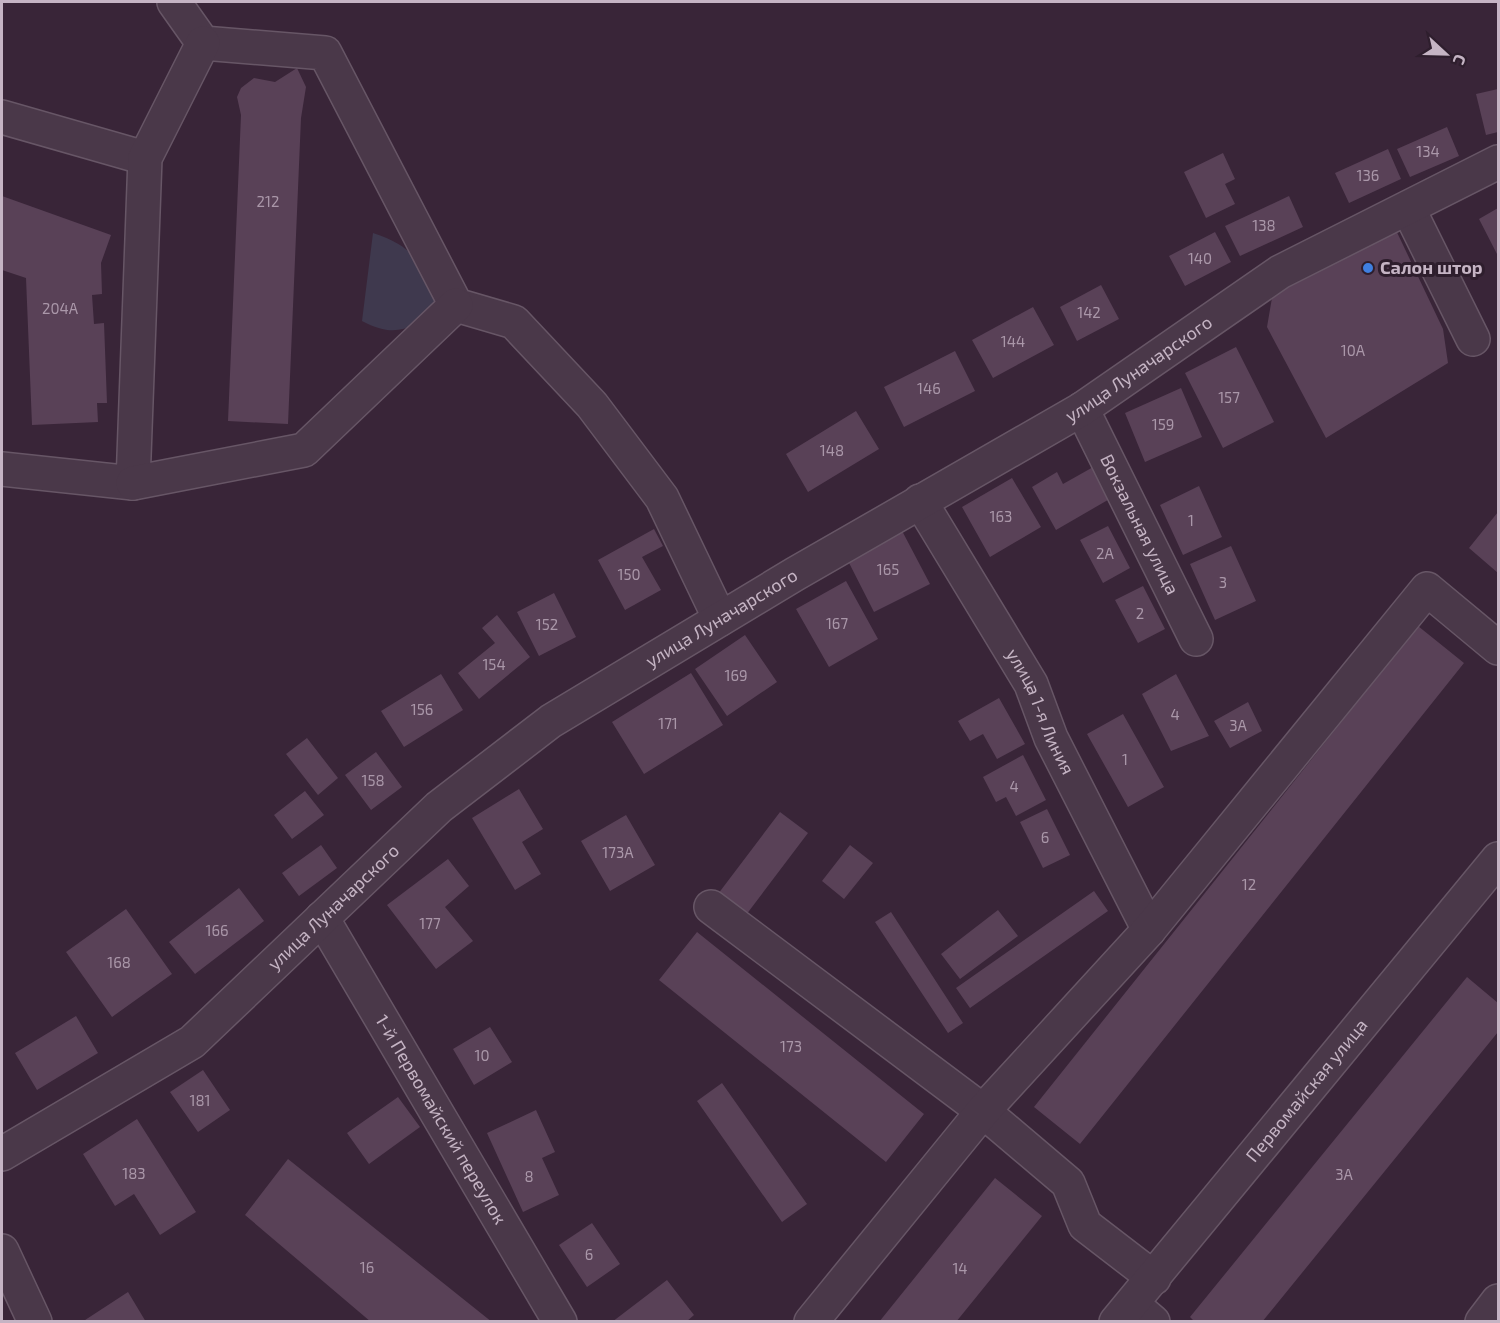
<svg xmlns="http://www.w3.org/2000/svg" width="1500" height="1323" font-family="'Exo 2',sans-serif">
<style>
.green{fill:#3f394e}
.building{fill:#594157}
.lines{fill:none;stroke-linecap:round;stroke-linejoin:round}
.minor-casing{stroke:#675666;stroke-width:36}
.minor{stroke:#4a3849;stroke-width:33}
.shop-dot{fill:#3f7fe0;stroke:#2e1e2d;stroke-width:2}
.labels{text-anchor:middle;stroke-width:6;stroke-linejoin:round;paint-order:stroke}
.number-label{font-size:15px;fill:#aa97a9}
.poi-label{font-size:18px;font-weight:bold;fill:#c5b4c4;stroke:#2e1e2d;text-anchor:start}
.street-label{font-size:18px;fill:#c5b4c4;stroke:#2e1e2d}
</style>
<rect width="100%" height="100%" fill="#392538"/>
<path class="green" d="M373,233C419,248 421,266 439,307C411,329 396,339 362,321Z"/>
<path class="building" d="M297,68L306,87L301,118L288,424L228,421L241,115L237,97L241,88L254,78L275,82Z
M1498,89V132L1486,135L1476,94Z
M1447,127L1459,156L1410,177L1397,149Z
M1388,149L1401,179L1349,203L1335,173Z
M1223,153L1235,179L1225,184L1235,204L1206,218L1184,172Z
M2,196L111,235L101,263L102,294L92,295L94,324L104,323L107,403H97L98,422L32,425L26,278L2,270Z
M1289,196L1303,227L1240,256L1225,226Z
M1498,208V256L1479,219Z
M1394,226L1443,329L1448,363L1326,438L1267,327L1274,286Z
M1215,232L1231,262L1185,286L1169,256Z
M1101,285L1119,319L1077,341L1060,307Z
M1033,307L1054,345L993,378L972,340Z
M1236,347L1274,422L1223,448L1185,373Z
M955,351L975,391L904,427L884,387Z
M1181,388L1202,437L1145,462L1125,413Z
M856,411L879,449L808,492L786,454Z
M1095,466L1113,497L1056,530L1032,487L1057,472L1063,484Z
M1012,478L1041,527L990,557L962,507Z
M1199,486L1222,537L1183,555L1160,505Z
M1498,512V573L1469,548Z
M1108,526L1130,568L1103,583L1080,540Z
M900,527L930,584L874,612L845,555Z
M654,529L663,546L642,557L661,590L625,610L598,560Z
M1231,546L1256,601L1215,620L1190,564Z
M846,581L878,639L829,667L796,609Z
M1143,586L1165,629L1138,643L1115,600Z
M554,593L576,637L539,656L517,612Z
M497,615L530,657L479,699L458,673L495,643L482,628Z
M1418,626L1464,663L1080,1144L1034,1107Z
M745,635L777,682L727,716L695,669Z
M691,673L723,725L644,774L612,722Z
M441,674L463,710L404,747L381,711Z
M1176,674L1209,736L1171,751L1142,694Z
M999,698L1025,744L997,759L983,734L970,741L958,721Z
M1248,702L1262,731L1230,748L1214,721Z
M1123,714L1164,787L1128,807L1087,734Z
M307,738L338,778L318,795L286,754Z
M376,752L402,787L371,810L345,775Z
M1023,755L1046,800L1016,816L1006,797L996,802L983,777Z
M519,789L543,829L522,842L541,874L515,890L472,818Z
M305,791L324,815L292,839L274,815Z
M1047,809L1070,855L1043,868L1020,822Z
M780,812L808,833L746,915L718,894Z
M626,815L655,865L610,891L581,841Z
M321,845L337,868L299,896L282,873Z
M850,845L873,863L844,899L822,881Z
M448,859L469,886L445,907L473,941L436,969L387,905Z
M239,888L264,921L195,974L169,942Z
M1094,891L1108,911L970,1008L956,988Z
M126,909L172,974L112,1017L66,952Z
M998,910L1018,936L960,979L941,954Z
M891,912L963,1023L948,1033L875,922Z
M697,932L924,1114L886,1162L659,980Z
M1467,977L1498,1003V1032L1262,1322H1195L1190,1317Z
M76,1016L98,1053L37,1090L15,1053Z
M490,1027L512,1062L474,1085L453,1049Z
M203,1070L230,1110L198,1132L170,1092Z
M722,1083L807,1204L782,1222L697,1101Z
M398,1097L420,1127L369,1164L347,1133Z
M536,1110L555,1152L542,1158L559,1195L523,1212L487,1133Z
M137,1119L196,1212L160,1235L134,1194L115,1206L83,1154Z
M288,1159L492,1322H371L245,1215Z
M995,1178L1042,1216L956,1322H879Z
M592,1223L620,1264L587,1287L559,1245Z
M667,1280L694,1315L686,1322H612Z
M128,1292L146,1322H82Z"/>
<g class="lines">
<defs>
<g id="minor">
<path d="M174,2L203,43L325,53L456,305L514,322L592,405L662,498L720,619"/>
<path d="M2,117L145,158"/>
<path d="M1408,208L1473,339"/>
<path id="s1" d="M1082,409L1196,639"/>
<path d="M2,469L133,483L145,158L203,43"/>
<path d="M133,483L304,450L456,305"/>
<path id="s2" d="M920,501L1031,684L1051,738L1149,930"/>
<path d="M711,907L983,1111L1068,1183L1085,1225L1154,1278"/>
<path id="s3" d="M322,918L560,1322"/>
<path id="s4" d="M2,1154L192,1042L439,807L551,721L795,574L1082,409L1280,272L1498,162"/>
<path d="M2,1251L35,1322"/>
<path d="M1132,1304L1153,1322"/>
<path d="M811,1322L983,1111L1149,930L1427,589L1498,648"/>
<path id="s5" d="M1116,1322L1498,859"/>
<path d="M1482,1322L1498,1301"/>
</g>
</defs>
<use href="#minor" class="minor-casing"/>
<use href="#minor" class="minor"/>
</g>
<circle class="shop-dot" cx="1368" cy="268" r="6"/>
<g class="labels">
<g class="number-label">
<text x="1428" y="157">134</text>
<text x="1368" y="181">136</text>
<text x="268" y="207">212</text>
<text x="1264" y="231">138</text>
<text x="1200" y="264">140</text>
<text x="60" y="314">204А</text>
<text x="1089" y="318">142</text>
<text x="1013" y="347">144</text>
<text x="1353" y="356">10А</text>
<text x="929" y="394">146</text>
<text x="1229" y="403">157</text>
<text x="1163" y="430">159</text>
<text x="832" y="456">148</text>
<text x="1001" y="522">163</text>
<text x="1191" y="526">1</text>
<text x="1105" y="559">2А</text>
<text x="888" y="575">165</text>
<text x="629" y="580">150</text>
<text x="1223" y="588">3</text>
<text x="1140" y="619">2</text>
<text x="837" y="629">167</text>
<text x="547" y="630">152</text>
<text x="494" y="670">154</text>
<text x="736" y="681">169</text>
<text x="422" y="715">156</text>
<text x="1175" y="720">4</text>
<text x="668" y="729">171</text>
<text x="1238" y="731">3А</text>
<text x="1125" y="765">1</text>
<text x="373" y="786">158</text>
<text x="1014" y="792">4</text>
<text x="1045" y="843">6</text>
<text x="618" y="858">173А</text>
<text x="1249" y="890">12</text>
<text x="430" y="929">177</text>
<text x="217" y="936">166</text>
<text x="119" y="968">168</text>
<text x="791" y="1052">173</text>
<text x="482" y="1061">10</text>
<text x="200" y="1106">181</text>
<text x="134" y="1179">183</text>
<text x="1344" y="1180">3А</text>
<text x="529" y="1182">8</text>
<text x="589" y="1260">6</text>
<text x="367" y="1273">16</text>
<text x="960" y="1274">14</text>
</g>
<g class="poi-label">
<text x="1380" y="274">Салон штор</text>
</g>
<g class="street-label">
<text dy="6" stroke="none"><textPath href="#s4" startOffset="1388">улица Луначарского</textPath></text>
<text dy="6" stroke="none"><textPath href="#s1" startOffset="129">Вокзальная улица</textPath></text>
<text dy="6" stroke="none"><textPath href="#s4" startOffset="902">улица Луначарского</textPath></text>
<text dy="6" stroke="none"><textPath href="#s2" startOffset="243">улица 1-я Линия</textPath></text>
<text dy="6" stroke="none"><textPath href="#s4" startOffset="416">улица Луначарского</textPath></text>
<text dy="6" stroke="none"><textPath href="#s5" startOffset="300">Первомайская улица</textPath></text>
<text dy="6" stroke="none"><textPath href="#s3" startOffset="234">1-й Первомайский переулок</textPath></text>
</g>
</g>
<rect width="1500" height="1323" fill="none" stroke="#c5b4c4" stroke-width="6"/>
<g transform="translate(1446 54) rotate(112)" stroke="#2e1e2d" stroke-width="4.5" paint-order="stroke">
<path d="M0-4.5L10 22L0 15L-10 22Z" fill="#c5b4c4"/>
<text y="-9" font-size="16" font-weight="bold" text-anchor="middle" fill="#c5b4c4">С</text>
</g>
</svg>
